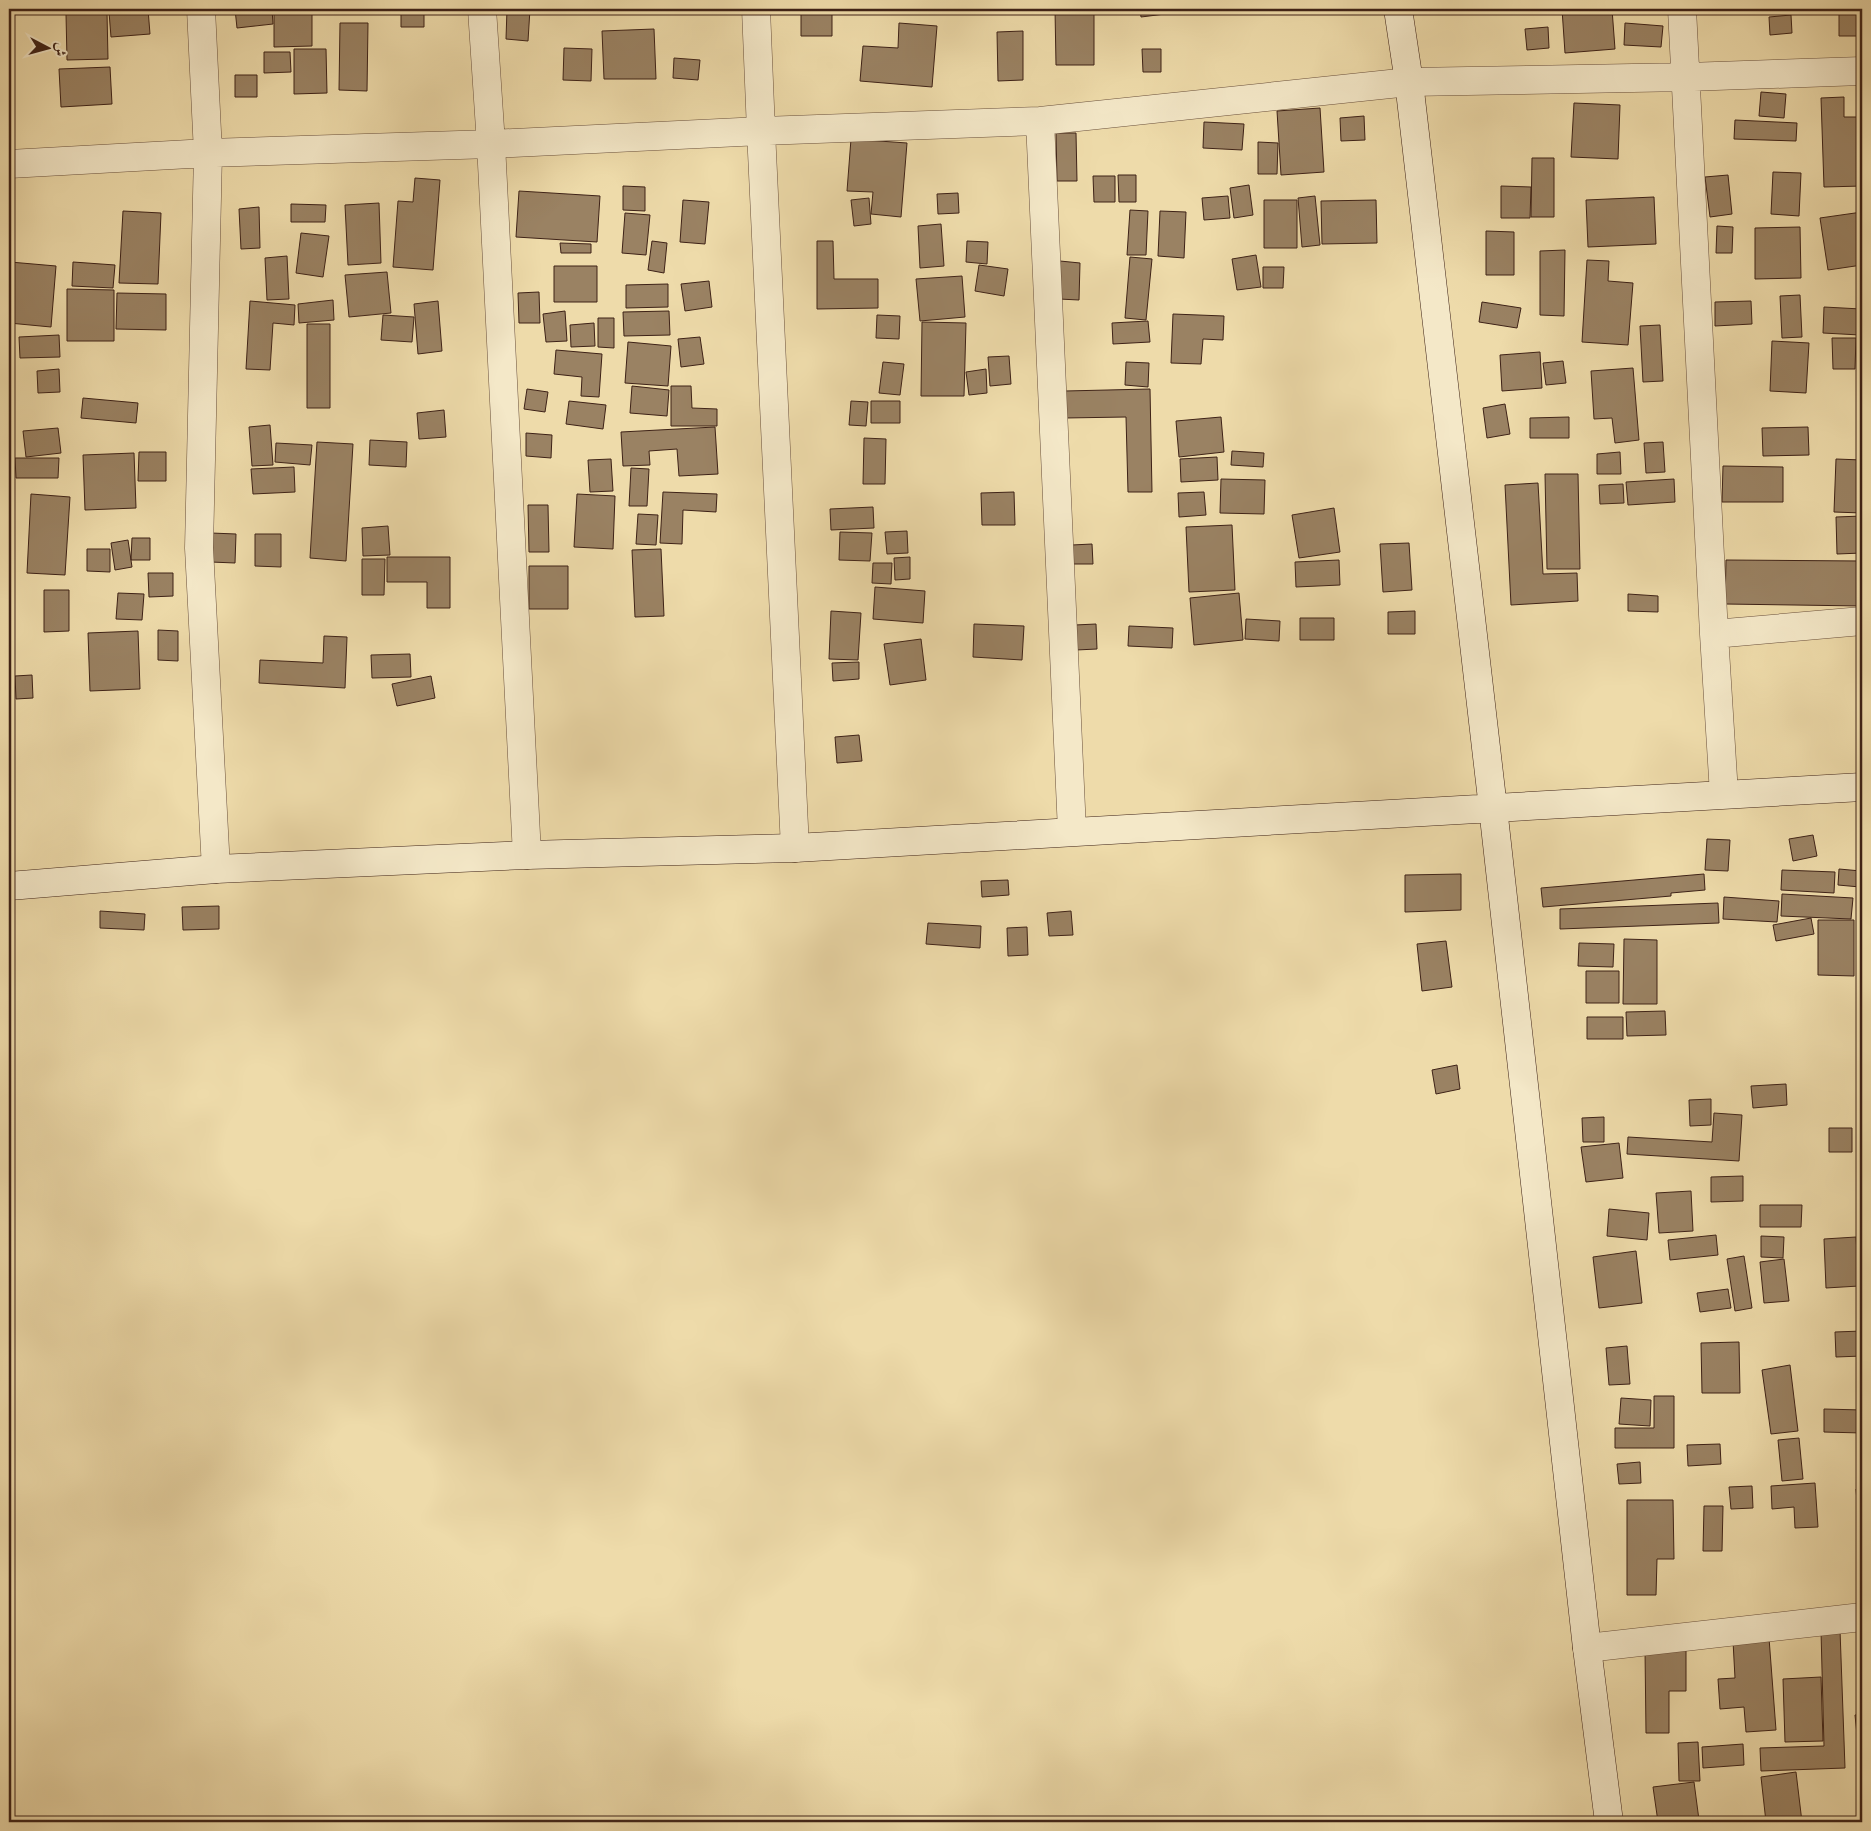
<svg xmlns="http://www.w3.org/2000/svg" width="1871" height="1831" font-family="'Libre Bodoni',Amiri,serif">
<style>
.building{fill:#9a8263;stroke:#3e2217}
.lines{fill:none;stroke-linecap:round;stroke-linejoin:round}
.street-casing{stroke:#6a503c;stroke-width:29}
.secondary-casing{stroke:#3e2217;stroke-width:29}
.street{stroke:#f4e8c8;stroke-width:28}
.secondary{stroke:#f4e8c8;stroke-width:28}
</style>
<rect width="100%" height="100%" fill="#eedbaa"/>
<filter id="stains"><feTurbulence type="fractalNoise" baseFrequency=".004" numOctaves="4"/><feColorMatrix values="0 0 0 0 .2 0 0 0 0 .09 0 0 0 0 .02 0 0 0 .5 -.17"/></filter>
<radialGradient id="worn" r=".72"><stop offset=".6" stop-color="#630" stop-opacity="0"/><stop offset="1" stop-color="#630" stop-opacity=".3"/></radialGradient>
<path class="building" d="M148,9L150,34L111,37L109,12Z
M235,9H272L273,24L237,28Z
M274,9H312V46L274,47Z
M401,9H424V27H401Z
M507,9H530L528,41L506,39Z
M801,9H832V36H801Z
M1055,9H1094V65H1056Z
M1140,9H1165V14L1141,17Z
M1562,9H1612L1615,49L1565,53Z
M1754,9H1795V11L1754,13Z
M1839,12H1862V36H1839Z
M107,13L108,59L67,60L66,14Z
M1791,15L1792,33L1770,35L1769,17Z
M340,23H368L367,91L339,90Z
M899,23L937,26L932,87L860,81L863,46L898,48Z
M1625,23L1663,26L1661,47L1624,45Z
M1548,27L1549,48L1527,50L1525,29Z
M654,29L656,79H604L602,31Z
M1023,31V80L998,81L997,32Z
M564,48L592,49L591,81L563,80Z
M294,49H326L327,93L294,94Z
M1142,49H1161V72H1143Z
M264,52H290L291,72L264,73Z
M674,58L700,60L698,80L673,78Z
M110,67L112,104L61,107L59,69Z
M235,75H257V97H235Z
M1761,92L1786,94L1784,118L1759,116Z
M1844,97V117H1862V186L1824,187L1821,98Z
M1574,103L1620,105L1618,159L1571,157Z
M1320,108L1324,172L1281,175L1277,111Z
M1364,116L1365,140L1341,141L1340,118Z
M1735,120L1797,123L1796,141L1734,139Z
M1204,122L1244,124L1242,150L1203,148Z
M1056,133H1076L1077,181H1057Z
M851,139L907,143L901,217L871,214L873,192L847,191Z
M1258,142L1278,143L1277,174H1258Z
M1532,158H1554V217H1531Z
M1773,172L1801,173L1799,216L1771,214Z
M1118,175H1136V202H1119Z
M1728,175L1732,214L1710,217L1705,177Z
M1093,176H1115V202H1094Z
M415,178L440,180L433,270L393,267L398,201L413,202Z
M1249,185L1253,215L1234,218L1230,188Z
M623,186L645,187V211L623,210Z
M1501,186L1531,187L1530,218H1501Z
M519,191L600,196L597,242L516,237Z
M958,193L959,213L938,214L937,194Z
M1228,196L1230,218L1204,220L1202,198Z
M1315,196L1320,245L1302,247L1298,198Z
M1654,197L1656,244L1588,247L1586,200Z
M869,198L871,224L854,226L851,200Z
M683,200L709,202L705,244L680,242Z
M1264,200H1297V248H1264Z
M1376,200L1377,243L1322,244L1321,201Z
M379,203L381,263L348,265L345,205Z
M291,204L326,205L325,222H291Z
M259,207L260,248L241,249L239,209Z
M1130,210L1148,211L1146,255H1127Z
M123,211L161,213L158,284L119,283Z
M1160,211L1186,212L1184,258L1158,256Z
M1862,212V265L1828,270L1820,218Z
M625,213L650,215L646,255L622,253Z
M941,224L944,266L920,268L918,226Z
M1717,226L1733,227L1732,253H1716Z
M1800,227L1801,278L1755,279V228Z
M1486,231L1514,232V275H1486Z
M301,233L329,236L323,277L296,273Z
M652,241L667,243L664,273L648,270Z
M817,241H833L834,279H878V308L817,309Z
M967,241L988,242L987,264L966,262Z
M560,243L591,244V253H561Z
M1565,250L1564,316L1540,315V251Z
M1256,255L1261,287L1237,290L1232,259Z
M287,256L289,299L267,300L265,258Z
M1130,257L1152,259L1146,320L1125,318Z
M1587,260L1609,261L1608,281L1633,283L1628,345L1582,342Z
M1060,261L1080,263L1079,300L1059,299Z
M10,262L56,266L51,327L9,323Z
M73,262L115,265L113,288L72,286Z
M979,265L1008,269L1004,296L975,291Z
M554,266H597V302H554Z
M1263,267H1284L1283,288H1263Z
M387,272L391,313L349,317L345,275Z
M962,276L965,317L920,321L916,279Z
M709,281L712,307L685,311L681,284Z
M668,284V307L626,308V285Z
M67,289L114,290V341H67Z
M539,292L540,323H519L518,293Z
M117,293L166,294V330L116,329Z
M1800,295L1802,337L1782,338L1780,296Z
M333,300L334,320L299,323L298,304Z
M250,301L295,305L294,325L273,323L270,370L246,369Z
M438,301L442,351L418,354L414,304Z
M1751,301L1752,324L1715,326V302Z
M1482,302L1521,308L1517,328L1479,322Z
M1824,307L1861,309L1860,335L1823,333Z
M565,311L567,341L546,342L543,314Z
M669,311L670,335L624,336L623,312Z
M1173,314L1224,316L1223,340L1203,339L1201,364L1171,363Z
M383,315L414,317L412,342L381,340Z
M877,315L900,316L899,339L876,338Z
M598,318H614V348L598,347Z
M1148,321L1150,342L1113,344L1112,323Z
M922,322L966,323L964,396H921Z
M594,323L595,346L571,347L570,325Z
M307,324H330V408H307Z
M1660,325L1663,381L1643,382L1640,326Z
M1860,333H1862V369H1858Z
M59,335L60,357L20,358L19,337Z
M700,337L704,364L681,367L678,339Z
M1832,338H1856L1855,369H1833Z
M1772,341L1809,343L1806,393L1770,391Z
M628,342L671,346L668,386L625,383Z
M556,350L602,354L599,397L581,396L582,377L554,374Z
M1540,352L1542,388L1502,391L1500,355Z
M1009,356L1011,384L990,386L988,357Z
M1563,361L1566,383L1546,385L1543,363Z
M883,362L904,364L900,395L879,393Z
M1126,362L1149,363L1148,387L1125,385Z
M1633,368L1639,440L1615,443L1612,418L1594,419L1591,371Z
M59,369L60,392L38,393L37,371Z
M986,369L987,393L969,395L966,372Z
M632,386L669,390L667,416L630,413Z
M671,386H691L692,408L717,409V426H671Z
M527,389L548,392L545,412L524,409Z
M1150,389L1152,492H1128L1126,417L1065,418V391Z
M83,398L138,403L136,423L81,418Z
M569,401L606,405L603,429L566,424Z
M851,401L868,402L866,426L849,425Z
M871,401H900V423H871Z
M1505,404L1510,434L1487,438L1483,408Z
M444,410L446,437L419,439L417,413Z
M1221,417L1224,452L1179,457L1176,421Z
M1569,417V438H1530V418Z
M270,425L273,465L252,466L249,427Z
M715,427L718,474L679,476L677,449L649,451L650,465L623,466L621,432Z
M1808,427L1809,455L1763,456L1762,428Z
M58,428L61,453L26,457L23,431Z
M526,433L552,435L551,458L526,456Z
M864,438L886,439L885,484H863Z
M370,440L407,442L406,467L369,465Z
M317,442L353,444L346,561L310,558Z
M1663,442L1665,472L1646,473L1644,443Z
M276,443L312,445L310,465L275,462Z
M1232,451L1264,453L1263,467L1231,465Z
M139,452H166V481H138Z
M1620,452L1621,474H1597V454Z
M134,453L136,508L85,510L83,455Z
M1217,457L1218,480L1181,482L1180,459Z
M15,458H59L58,478H16Z
M611,459L613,491L590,492L588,460Z
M1836,459L1862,460V513L1834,512Z
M1723,466L1783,467V502H1722Z
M294,467L295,492L253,494L251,469Z
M631,468L649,469L647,506H629Z
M1545,474H1578L1580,569H1547Z
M1221,479L1265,480L1264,514L1220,513Z
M1674,479L1675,502L1628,505L1626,482Z
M1538,483L1543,574L1577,573L1578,601L1511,605L1505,485Z
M1623,484L1624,503L1600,504L1599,485Z
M663,492L717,494L716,512L683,510L682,544L660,543Z
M1014,492L1015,525H982L981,493Z
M1204,492L1206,515L1179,517L1178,493Z
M31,494L70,497L65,575L27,573Z
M577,494L615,496L613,549L574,547Z
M528,505H548L549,552H529Z
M873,507L874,528L831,530L830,509Z
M1334,508L1340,552L1299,558L1292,515Z
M638,514L658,515L656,545L636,544Z
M1862,516V553L1837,554L1836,517Z
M1232,525L1235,590L1189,592L1186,527Z
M388,526L390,555L363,556L362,528Z
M907,531L908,553L887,554L885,532Z
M840,532L872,533L870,561L839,560Z
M211,533L236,534L235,563L211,562Z
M255,534H281V567L255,566Z
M132,538H150V560H131Z
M128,540L132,567L115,570L111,543Z
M1409,543L1412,590L1383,592L1380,544Z
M1092,544L1093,564H1072V545Z
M87,549H110V572L87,571Z
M661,549L664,616L635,617L632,550Z
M387,557H450V608H427V582H387Z
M910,557V579L895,580L894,558Z
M362,559H385L384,595H362Z
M1339,560L1340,585L1296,587L1295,562Z
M1726,560L1862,561V606L1725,604Z
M873,563H892L891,584L872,583Z
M529,566H568V609H529Z
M148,573H173V596L149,597Z
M875,587L925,591L923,623L873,619Z
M44,590H69V631L44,632Z
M118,593L144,594L142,620L116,619Z
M1239,593L1243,640L1194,645L1190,598Z
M1628,594L1658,596V612L1628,611Z
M831,611L861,613L858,660L829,659Z
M1415,611V634H1388V612Z
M1300,618H1334V640H1300Z
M1246,619L1280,621L1279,641L1245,639Z
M974,624L1024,626L1022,660L973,657Z
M1096,624L1097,649L1076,650L1075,625Z
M1129,626L1173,628L1172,648L1128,646Z
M158,630L178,631V661L158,660Z
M138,631L140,689L90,691L88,633Z
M324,636L347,637L345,688L259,683L260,660L323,663Z
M921,639L926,680L890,685L884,644Z
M410,654L411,677L372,678L371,655Z
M859,662V679L833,681L832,663Z
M9,673L14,674L11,711H9Z
M32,675L33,698L16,699L15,676Z
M431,676L435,698L397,706L392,684Z
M859,735L862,761L837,763L835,737Z
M1813,835L1817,856L1793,861L1789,839Z
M1707,839L1730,840L1728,871L1705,870Z
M1839,869L1861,871L1860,887L1838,885Z
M1782,870L1835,872L1834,893L1781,890Z
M1461,874V910L1405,912V875Z
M1704,874L1705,890L1671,893V896L1543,907L1541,888Z
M1008,880L1009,895L982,897L981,881Z
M1782,894L1853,898L1851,919L1781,916Z
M1724,897L1779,901L1777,922L1723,919Z
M1718,903L1719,923L1560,929V909Z
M219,906V929L183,930L182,907Z
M100,911L145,914L144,930L100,928Z
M1071,911L1073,935L1049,936L1047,913Z
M1811,918L1814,934L1776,941L1773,925Z
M1818,920H1854V976L1818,975Z
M928,923L981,926L980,948L926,944Z
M1027,927L1028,955L1008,956L1007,928Z
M1624,939L1657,940V1004H1623Z
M1446,941L1452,987L1422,991L1417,944Z
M1579,943L1614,944L1613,967L1578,966Z
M1586,971H1619V1003H1586Z
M1665,1011L1666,1035L1627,1036L1626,1012Z
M1587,1017H1623V1039H1587Z
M1457,1065L1460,1089L1436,1094L1432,1070Z
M1786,1084L1787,1105L1753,1108L1751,1086Z
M1711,1099V1125L1690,1126L1689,1100Z
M1714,1113L1742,1115L1739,1161L1627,1154L1628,1137L1712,1142Z
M1604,1117V1142H1583L1582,1118Z
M1829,1128H1852V1152H1829Z
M1619,1143L1623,1178L1586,1182L1581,1147Z
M1743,1176V1201L1711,1202V1177Z
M1691,1191L1693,1231L1659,1233L1656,1193Z
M1760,1205H1802L1801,1227H1760Z
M1609,1209L1649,1213L1647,1240L1607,1236Z
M1716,1235L1718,1255L1670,1260L1668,1240Z
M1860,1235H1862V1282Z
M1761,1236L1784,1237L1783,1258L1761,1257Z
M1856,1237L1859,1286L1826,1288L1824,1239Z
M1636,1251L1642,1303L1599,1308L1593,1257Z
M1744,1256L1752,1308L1735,1311L1727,1259Z
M1784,1259L1789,1301L1764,1303L1760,1262Z
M1728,1289L1731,1308L1700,1312L1697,1293Z
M1862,1331V1356L1836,1357L1835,1332Z
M1739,1342L1740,1393H1702L1701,1343Z
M1627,1346L1630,1384L1609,1385L1606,1348Z
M1790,1365L1798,1431L1771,1434L1762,1370Z
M1654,1396H1674V1448H1615V1428H1654Z
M1621,1398L1651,1400L1650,1426L1619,1424Z
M1824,1409L1862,1410V1433L1824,1432Z
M1859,1434H1862V1455H1857Z
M1799,1438L1803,1479L1782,1481L1778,1440Z
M1720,1444L1721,1464L1688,1466L1687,1445Z
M1858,1460H1862V1485L1857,1484Z
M1640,1462L1641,1483L1619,1484L1617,1464Z
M1815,1483L1818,1527L1795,1528L1794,1507L1772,1509L1771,1486Z
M1752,1486L1753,1508L1731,1509L1729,1487Z
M1856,1489H1862V1515H1858Z
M1627,1500H1673L1674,1559H1657L1656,1595H1627Z
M1704,1506H1723L1722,1551H1703Z
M1840,1630L1845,1768L1761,1771L1760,1748L1824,1746L1821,1631Z
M1769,1638L1776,1730L1746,1732L1744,1707L1720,1709L1718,1679L1735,1678L1733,1641Z
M1686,1649V1691H1669V1733H1646L1645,1650Z
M1821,1677L1823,1741L1785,1742L1783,1679Z
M1861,1688H1862V1710H1861Z
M1862,1714V1754H1859L1855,1715Z
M1698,1742L1700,1781H1679L1678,1743Z
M1743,1744L1744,1765L1703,1768L1702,1747Z
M1796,1772L1802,1822H1766L1761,1777Z
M1694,1782L1699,1820L1684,1822H1658L1653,1787Z"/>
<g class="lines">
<defs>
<path id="street" d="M201,9L208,153L199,548L216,869
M482,9L491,144L527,855
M756,9L761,131L795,848
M1682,9L1714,634L1724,794
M1040,121L1072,831
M9,164L208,153L491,144L761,131L1040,121L1409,82L1687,77L1862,71
M1714,634L1862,621
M1587,1648L1862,1617"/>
<path id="secondary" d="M1398,9L1409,82L1493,808L1587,1648L1609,1822
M9,886L216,869L527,855L795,848L1862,787"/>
</defs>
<use href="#street" class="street-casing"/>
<use href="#secondary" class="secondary-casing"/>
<use href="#street" class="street"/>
<use href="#secondary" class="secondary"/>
</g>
<rect width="1871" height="1831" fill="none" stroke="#eedbaa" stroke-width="30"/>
<rect x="10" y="10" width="1851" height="1811" fill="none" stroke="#3e2217" stroke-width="2.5"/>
<rect x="15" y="15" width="1841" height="1801" fill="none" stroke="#3e2217"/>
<g transform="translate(48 48) rotate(96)" stroke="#f4e8c8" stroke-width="4" paint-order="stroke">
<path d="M0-4L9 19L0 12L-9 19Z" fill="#3e2217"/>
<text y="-8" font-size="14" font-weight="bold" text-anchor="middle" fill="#3e2217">ش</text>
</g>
<rect width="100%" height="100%" filter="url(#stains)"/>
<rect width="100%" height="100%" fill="url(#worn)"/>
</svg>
